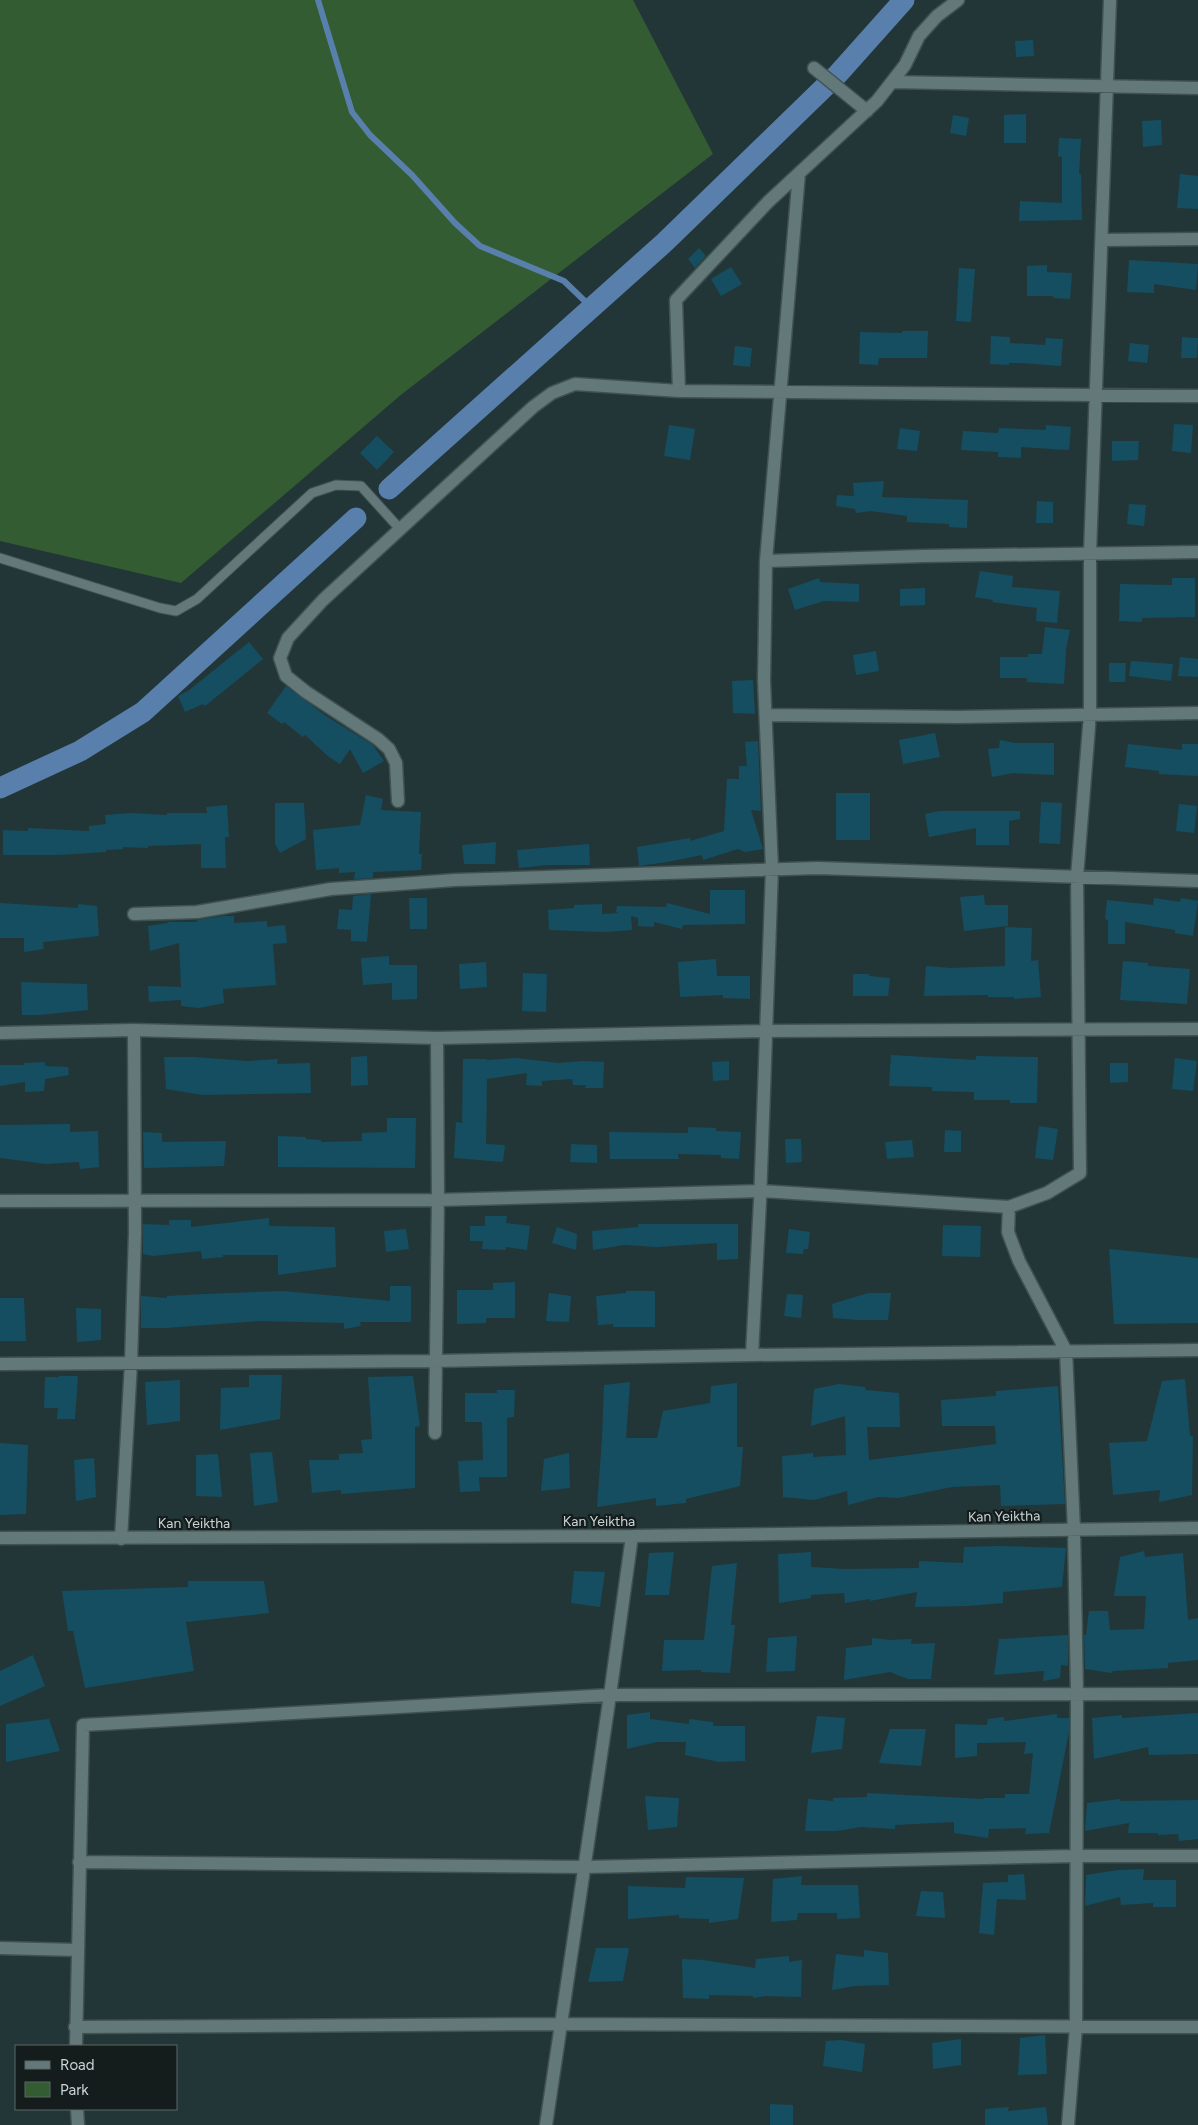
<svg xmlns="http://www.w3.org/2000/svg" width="1198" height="2125" font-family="Figtree,sans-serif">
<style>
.green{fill:#345c32}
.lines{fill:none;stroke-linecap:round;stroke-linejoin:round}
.stream{stroke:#5980ad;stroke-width:6}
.canal{stroke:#5980ad;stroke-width:21}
.building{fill:#154e61}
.service-casing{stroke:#405151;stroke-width:11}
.minor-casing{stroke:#405151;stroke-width:15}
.service{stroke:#637878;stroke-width:9}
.minor{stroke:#637878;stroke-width:12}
.labels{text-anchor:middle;stroke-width:4.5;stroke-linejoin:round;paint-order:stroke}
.street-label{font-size:14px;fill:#c9d5d5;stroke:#141c1c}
</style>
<rect width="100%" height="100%" fill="#233637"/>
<path class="green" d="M0,0H633L713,154L402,394L181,583L0,541Z"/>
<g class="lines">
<path class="stream" d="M318,0L352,112L370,135L412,175L455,223L480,246L564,281L592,308"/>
<path class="canal" d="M389,489L665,242L838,74L904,0
M0,788L80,751L143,712L356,518"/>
</g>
<path class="building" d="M1033,40L1034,56L1016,57L1015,41Z
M1026,114V143H1004V115Z
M953,115L969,118L966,136L950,133Z
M1161,120L1162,145L1143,147L1142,121Z
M1059,138L1081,139L1079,174H1081L1082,220L1019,221L1020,201L1062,203V157L1058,156Z
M1180,174L1198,176V209L1177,208Z
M699,248L706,256L695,268L688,259Z
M1129,260L1198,264L1196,290L1154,284V293L1127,292Z
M1047,265V272L1072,273L1070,299L1053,298V296H1027V266Z
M731,267L742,284L721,296L711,279Z
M959,268L975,269L971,322L956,321Z
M902,331H928L927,358H879L878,365L859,364L860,332L902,333Z
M991,336L1010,337V343L1045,345L1046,338L1063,339L1061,366L1021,363H1009V365L990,364Z
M1182,337L1198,338L1197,358H1181Z
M1130,343L1149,345L1147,363L1128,361Z
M735,346L752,348L750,367L733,365Z
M1174,424L1193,425L1191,453L1172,451Z
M669,425L695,429L690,460L664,456Z
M1046,425L1071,427L1069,450L1021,447V458L998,457V452L961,450L963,431L998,433L999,428L1046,430Z
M900,428L920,431L917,451L897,449Z
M377,436L394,452L377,470L360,453Z
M1112,441H1139L1138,460L1112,461Z
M884,481L882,497L968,500L967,528L949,527V524L907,522V516L871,511L856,513L855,509L836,506L837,495L854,496L853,483Z
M1037,501L1053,502V523H1036Z
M1129,504L1146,505L1144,526L1127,524Z
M980,571L1013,576L1012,587L1060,591L1057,623L1036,621L1037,608L992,602L993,600L975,597Z
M819,578L820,582L859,584V602L824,601L795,610L788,589Z
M1172,578H1195V617L1142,618V622L1119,621L1120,584L1172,585Z
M925,588V605L900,606V589Z
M1045,627L1070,630L1066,649L1064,684L1027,682V678H1000V657H1028V654H1042Z
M249,642L263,659L205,706L203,704L185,712L178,696L188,691Z
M876,651L879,671L856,675L853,655Z
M1180,657L1198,659V677L1178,676Z
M1131,661L1173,664L1171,681L1129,676Z
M1109,663H1126L1125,682H1109Z
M753,680L755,714L733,713L732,681Z
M286,686L326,716L373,745L384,761L363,773L350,749L340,764L329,757L305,735L303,737L284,722L282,724L267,713Z
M935,733L940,757L903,764L899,740Z
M1000,740L1015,743H1054V775L1013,773L992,777L988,749L999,748Z
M758,741L761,811L751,810L763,849L745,852L738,849L703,860L702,855L667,862L639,866L637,847L690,838V841L724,831L727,779H739V766H747L745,742Z
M1128,744L1182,750V744H1198V776L1159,774V771L1125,767Z
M836,793H870V840H836Z
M366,795L383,799L381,810L421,812L419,854H422L421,870L373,872V878L354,879L355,872L339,873V868L316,870L313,830L360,825Z
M1041,802L1062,803L1060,844L1039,843Z
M275,803H304L306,839L280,853L275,844Z
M1179,804L1197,806L1194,833L1176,831Z
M227,805L229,837H225L226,868H201V844L148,846V848L123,847V849L106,850V852L59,855H3V830L28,831V828L89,831V826L106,824L105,815L132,813L167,815V813H207L206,807Z
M939,811H1020V819L1009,821V845H976V828L929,837L925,814Z
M496,842L495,864H464L462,845Z
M589,844L590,865H548L519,868L517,850Z
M710,890H745V924L683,925L682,929L654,922V927L638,926V918L631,916L632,930L605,932L549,930L548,910L574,908V905L602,904V914L619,913L616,912L617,906L666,907L667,903L710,914Z
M371,894L367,942L351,941V930L337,929L339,909L352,910L353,896Z
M984,895L985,905H1008V926L964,931L960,897Z
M409,898H427V929H410Z
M1154,898L1180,902L1181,898L1198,901L1193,936L1175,933V930L1125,922V944H1108V920L1105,919L1107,900L1153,905Z
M0,903L78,908V904L97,906L99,936L43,942L44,949L24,952V938H0Z
M224,916H234V923L267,921V927L285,925L287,943L273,944L276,985L223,989L224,1003L199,1008L181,1006V1000L149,1002L148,986L181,987L179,943L150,951L148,926L168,923V922H197V920Z
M1005,927L1032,928L1031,961L1038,960L1041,997L1014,999V997H988V995L924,996L926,966L951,968L1005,966Z
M389,956V965H417V999L392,1000V983L363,985L361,958Z
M716,959L717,976H750V999L723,998V995L680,997L678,962Z
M1123,961L1148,963V966L1190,969L1187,1004L1120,1000Z
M486,962L487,987L460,989L459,964Z
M523,973L547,974L546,1012L522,1011Z
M853,974H869V976L890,978L888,996H853Z
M21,982L87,984L88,1010L40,1015H22Z
M891,1055L976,1060V1056L1038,1057L1037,1103H1010V1100H974V1092L932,1091V1087L889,1086Z
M367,1056L368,1085L351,1086V1057Z
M164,1057H194L247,1061L278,1059L277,1064L310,1063L311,1093L202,1095L166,1089Z
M516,1058L559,1063L583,1061L604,1062L603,1088H585L586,1085H573L572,1079L542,1081V1086L526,1085L527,1073L487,1079L486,1144L505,1145L503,1162L454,1158L456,1122L462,1123L463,1059H487V1060Z
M1175,1058L1197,1061L1193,1091L1172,1089Z
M729,1061V1080L713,1081L712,1062Z
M45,1062V1066L68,1067L69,1075L45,1079L44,1091L25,1092V1082L0,1086V1065H24V1063Z
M1110,1063H1128V1082L1110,1083Z
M387,1118H416L415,1168L278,1167V1136L306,1137V1139L321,1140V1142L362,1141V1133L387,1132Z
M70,1124V1132L98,1131L99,1167L80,1169L79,1162L46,1164L0,1158V1125Z
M1039,1126L1058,1129L1053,1160L1035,1158Z
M688,1127L716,1128V1131L741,1132L739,1159L721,1158V1155L678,1154L679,1159H610L609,1132L688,1133Z
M945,1130L961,1131V1152H944Z
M143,1132L162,1133V1142L226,1141L224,1166L144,1168Z
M785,1139H801L802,1162L786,1163Z
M912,1140L914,1157L887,1159L885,1142Z
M571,1144L597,1145V1163L570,1162Z
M485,1216H507L506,1223L530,1226L527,1250L506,1247V1250L482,1249L483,1241H470V1226H485Z
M269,1218V1226L335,1227L336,1267L278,1275V1255H223V1257L202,1259L201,1251L153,1256L143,1254V1224L169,1225V1220H191V1227Z
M638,1224H738V1259L717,1260V1243L657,1247L624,1245L593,1250L592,1231L638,1227Z
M943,1225L981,1226L980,1257L942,1256Z
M557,1227L577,1234L576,1250L552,1243Z
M406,1229L409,1249L386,1252L384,1231Z
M789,1229L810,1232L808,1249H804L803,1254L786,1253Z
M1109,1249L1198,1258V1323L1114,1324Z
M515,1282V1318H486V1323L457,1324V1290H493V1283Z
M390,1286H411V1322H360L361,1326L344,1329V1323L259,1321L166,1328H141V1296L167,1298V1296L204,1294L283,1291L390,1301Z
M626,1291H655V1327H613V1324L598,1325L596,1296L626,1293Z
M549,1293L571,1296L569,1322L546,1321Z
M868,1293H891L888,1320H858L833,1318L832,1304Z
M787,1294L803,1295L801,1318L784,1316Z
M0,1298H24L26,1341H0Z
M76,1308L101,1309V1340L77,1342Z
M249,1375H282L280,1419L220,1430L221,1388L249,1387Z
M59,1376H78L75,1419H57L58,1408H44L45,1377H59Z
M413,1376L420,1426L415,1427V1488L341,1494V1490L312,1493L309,1460H339V1454L363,1453L361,1440L372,1439L368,1377Z
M1185,1379L1190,1436H1193L1192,1495L1159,1502L1160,1490L1113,1495L1109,1443L1147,1441L1162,1381Z
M180,1380V1421L147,1425L145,1382Z
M630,1382L626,1438H657L663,1411L710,1403L711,1386L737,1383V1447H743L740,1486L686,1499V1503L656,1506V1498L597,1507L602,1439L604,1385Z
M839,1384L865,1387L866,1390L899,1393L900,1427H867L869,1460L996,1444L995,1426H942L941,1400L996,1396V1391L1058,1386L1065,1504L1001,1506L1000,1485L952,1487L898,1498L878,1497L848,1505L847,1491L814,1500L783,1497L782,1456L813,1453V1457L846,1455L845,1416L811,1426L814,1389Z
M497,1390H515L514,1417L507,1418V1477H479L480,1491L460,1492L458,1461L483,1460L482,1422H465V1393H497Z
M0,1443L28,1445L26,1514L0,1515Z
M272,1452L278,1502L254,1506L250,1453Z
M569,1453L570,1488L541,1491L544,1459Z
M218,1454L222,1497L196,1496V1455Z
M94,1458L96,1497L76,1501L74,1460Z
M998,1546L1066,1548L1062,1587L1003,1592V1603L968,1606L915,1607L917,1592L870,1601V1599L845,1603L844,1593L811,1595V1598L779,1603L778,1554L811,1552V1567L844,1569L919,1568V1561L963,1563L964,1547Z
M1144,1551L1145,1557L1183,1553L1188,1620L1198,1618V1660L1168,1663V1668L1113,1671L1112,1673L1085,1669L1084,1635H1086L1089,1611H1108L1110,1630L1144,1629L1146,1596H1114L1120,1557Z
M674,1552L669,1595H645L649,1553Z
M737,1563L731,1625H735L730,1673L701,1672V1670L662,1671L664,1640H704L712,1566Z
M574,1571L605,1572L600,1607L571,1603Z
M188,1581H264L269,1613L186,1622L194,1671L85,1688L73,1631H68L62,1591L188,1587Z
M1068,1635V1666L1061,1665L1060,1678L1043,1681L1044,1671L994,1675L999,1639Z
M797,1636L795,1671L766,1672L768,1638Z
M872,1638L890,1640L912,1639L911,1644L935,1643L931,1679H908L890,1672L844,1680L846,1648L872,1645Z
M33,1655L45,1686L0,1706V1671Z
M650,1712V1719L689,1724V1719L713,1722V1726H745V1761L719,1762L685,1755L686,1742H657L627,1749V1715Z
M1198,1713V1754L1149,1755L1148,1747L1094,1759L1092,1718L1122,1715V1718Z
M1057,1714V1718H1069V1732L1049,1833L1025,1834L1026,1828L989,1829L988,1838L954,1833V1822L895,1825V1829L861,1827L837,1831H805L808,1799L833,1801V1798L867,1797V1793L984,1799V1798H1005V1794H1029L1033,1753L1024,1754L1026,1742L977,1743V1756L955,1758V1724L987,1725L988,1719L1004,1717V1721Z
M817,1716L845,1718L842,1749L811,1753Z
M49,1719L60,1751L6,1762V1724Z
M890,1729H926L921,1766L879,1763Z
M645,1796L679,1798L677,1827L648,1830Z
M1120,1799V1801L1198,1800V1839L1179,1841L1178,1834L1158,1835V1833H1128L1129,1823L1085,1831L1087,1803Z
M1144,1869L1143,1880H1176V1907H1153V1903L1121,1905L1120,1897L1085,1906L1086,1875L1118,1870Z
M1024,1874L1026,1900L997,1899L994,1935L979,1933L983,1883L1008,1882V1875Z
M802,1876L801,1885H858L860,1918L837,1919V1913H798L797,1920L771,1922L773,1879Z
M686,1877L744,1878L738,1919L709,1923V1919L679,1918V1915L628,1919V1886L685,1888Z
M921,1891L943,1892L945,1918L916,1916Z
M596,1948H629L623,1981L588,1982Z
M864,1950L888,1953L889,1985L854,1986L832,1990L836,1954L864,1957Z
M789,1956V1962L802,1960L801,1997L766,1996L753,1998V1996L709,1995V1999L683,1998L682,1959L703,1960L755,1968L756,1959Z
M1045,2035L1047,2074L1018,2075L1020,2038Z
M961,2039V2065L933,2069L932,2043Z
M841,2040L865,2044L862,2072L823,2066L826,2041Z
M770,2104L793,2105V2125H770Z
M1009,2107L1008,2111L1046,2107L1048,2125H985V2109Z"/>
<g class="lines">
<defs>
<path id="service" d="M0,558L160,608L176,611L197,599L312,493L336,485L361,486L399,528"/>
<path id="minor" d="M814,68L867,111
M892,82L1198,88
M1102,240L1198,239
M679,391L676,300L768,202L877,101L905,65L919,36L937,16L958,0
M766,561L799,173
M766,715L958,717L1198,713
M398,801L396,763L389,749L378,739L306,692L286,676L280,658L288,638L323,600L533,407L552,393L575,384L679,391L1198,396
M134,914L197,912L331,889L455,880L818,868L1198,881
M0,1033L134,1030L437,1038L765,1031L1198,1029
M0,1201L438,1200L761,1191L1009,1207L1047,1193L1080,1173L1077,877L1090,714V553L1110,0
M1009,1207L1008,1232L1019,1261L1066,1351L1074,1530L1077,1694L1076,2027L1068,2125
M752,1355L760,1201L772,869L764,680L766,561L923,556L1198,552
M0,1364L434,1361L752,1355L1198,1350
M435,1433L438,1200L437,1038
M0,1538L632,1536L1198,1528
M121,1539L131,1363L135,1233L134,1030
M79,1862L585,1867L1076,1856H1198
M0,1948L77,1950
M75,2027L561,2024L1198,2027
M76,2046L83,1725L610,1695L1198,1694
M77,2109L78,2125
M546,2125L610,1695L632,1536"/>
</defs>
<use href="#service" class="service-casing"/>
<use href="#minor" class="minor-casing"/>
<use href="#service" class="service"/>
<use href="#minor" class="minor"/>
</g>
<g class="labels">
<g class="street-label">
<text transform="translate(1004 1516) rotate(-1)" y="5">Kan Yeiktha</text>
<text x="599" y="1526">Kan Yeiktha</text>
<text x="194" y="1528">Kan Yeiktha</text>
</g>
</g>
<rect x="15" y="2045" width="162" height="65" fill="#141c1c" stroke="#5c6666"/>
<rect x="25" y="2061" width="25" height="8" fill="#637878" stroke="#5c6666"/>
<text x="60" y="2070" font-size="15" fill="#c9d5d5">Road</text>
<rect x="25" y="2082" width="25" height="15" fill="#345c32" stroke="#5c6666"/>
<text x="60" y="2095" font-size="15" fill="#c9d5d5">Park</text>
</svg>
